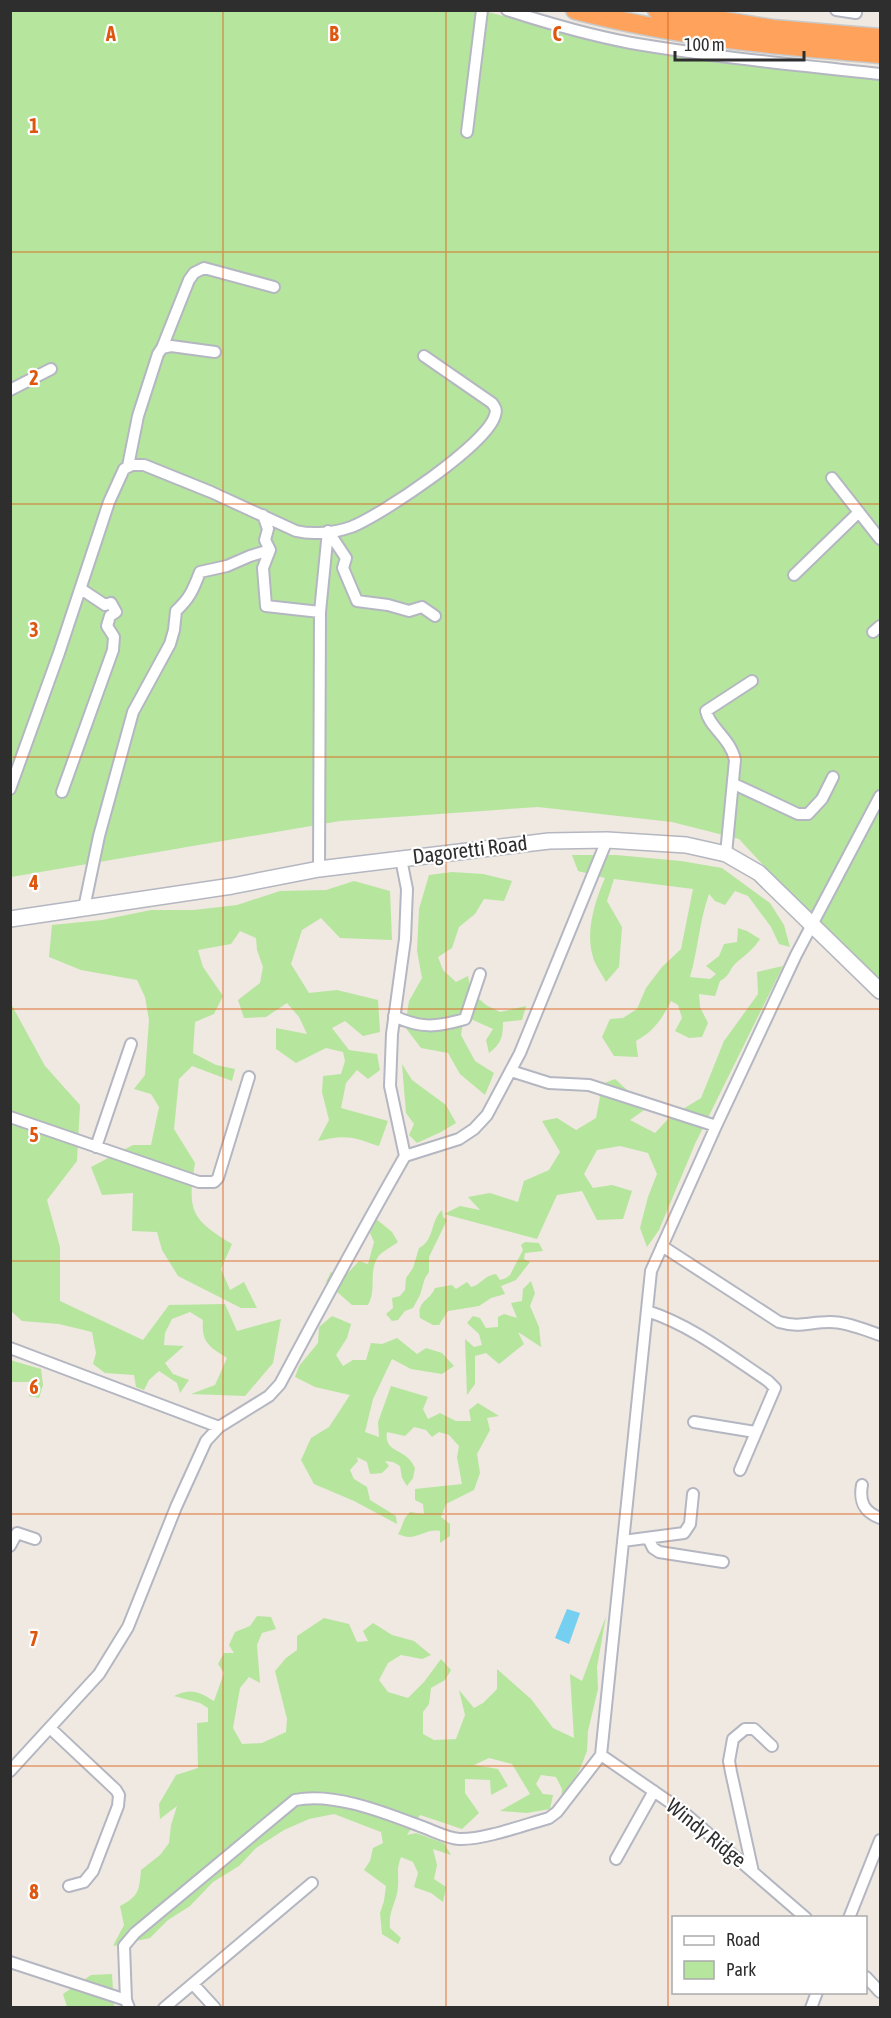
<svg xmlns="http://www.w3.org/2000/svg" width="891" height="2018" font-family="'Asap Condensed',sans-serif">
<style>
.green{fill:#b6e59e}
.water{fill:#75cff0}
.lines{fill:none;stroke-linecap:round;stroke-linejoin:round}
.street-casing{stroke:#b4b7c1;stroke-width:14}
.secondary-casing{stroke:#b4b7c1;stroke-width:18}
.highway-casing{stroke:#c9c9c9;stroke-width:21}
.street{stroke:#fff;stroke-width:10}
.secondary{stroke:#fff;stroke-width:15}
.highway{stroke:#ffa35c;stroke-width:18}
.grid{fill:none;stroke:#df570e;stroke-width:1.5;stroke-opacity:0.55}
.labels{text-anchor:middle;stroke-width:4.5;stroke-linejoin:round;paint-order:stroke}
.street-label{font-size:21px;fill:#2e2e2e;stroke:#fff}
.grid-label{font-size:20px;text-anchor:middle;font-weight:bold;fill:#df570e;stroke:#fff;stroke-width:4.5;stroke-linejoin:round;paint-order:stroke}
</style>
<rect width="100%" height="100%" fill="#efe9e1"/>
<path class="green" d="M11,11H484L557,30L713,62L880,77V981L779,882L739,839L672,822L538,807L340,821L11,877Z
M572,855H616L681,861L722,868L770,903L784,925L790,947L779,944L771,927L748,896L735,891L725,905L715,901L709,894C699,922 698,950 690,977L710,979L716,974L706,966L719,956L724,944L737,942L738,928L747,931L760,939C753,950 745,955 736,963C728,971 731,975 720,981L715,996L699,994L700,1007L708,1023L702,1037L689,1038L675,1031L682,1018L678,1005L671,1001C662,1019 654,1031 636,1041L638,1057L614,1056L602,1037L610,1019L623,1018L637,1009L646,988L662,967L681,949L693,889L614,879L607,901L622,927L619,967L606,982C602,974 595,965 593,957C585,932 595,901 605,878L578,871Z
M452,872L483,874L512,881L504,901L484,899L475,914L459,927L452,948L438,957L443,970L456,982L468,976L471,992L486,1005L500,1012L526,1006L522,1020L503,1022C503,1037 501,1044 489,1053L486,1040L493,1029L464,1016L461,1035L475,1061L494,1073L485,1095L460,1074L448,1053L421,1048L405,1027L409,1001L422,978L417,951L419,909L429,875Z
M354,881L390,891L392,940L340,938L321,918L302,930L291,964L309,993L337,990L378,1000L380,1032L363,1036L345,1021L332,1028L349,1050L377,1054L380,1070L368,1079L357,1070L346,1083L341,1108L388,1121L379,1146C353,1137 346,1134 318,1141L329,1120L322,1092L323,1076L341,1074L345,1061L343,1052L326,1048L296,1063L276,1049V1028L307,1034L299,1017L287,1003L266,1017L244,1018L238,1000L260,983L263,967L257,950L256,938L240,931L231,944L198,950L203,967L223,996L214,1014L195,1022L193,1053L216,1065L235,1069L232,1081L192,1066L179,1079L174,1129L195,1163C187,1211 191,1219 232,1244L221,1269L230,1290L244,1282L257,1308H241L178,1276L162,1250L157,1232L132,1231L133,1193L102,1195L91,1167L133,1145H151L159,1107L151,1094L134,1089L145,1075L149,1020L145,997L137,980L81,970L49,957L52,925L102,920L151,910H194L237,905L280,891L326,890Z
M783,966L695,1144L659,1230L647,1247L640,1228L648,1197L657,1174L648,1153L620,1146L597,1150L584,1174L593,1188L612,1185L632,1191L623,1219L597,1220L582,1191L557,1195L537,1239L444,1214L460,1206L480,1210L468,1197L490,1193L518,1202L524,1181L549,1170L560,1152L542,1121L557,1118L576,1130L596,1118L600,1097L594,1087L615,1079L647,1108L630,1120L655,1133L670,1117L701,1098L724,1041L758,994L757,972Z
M10,1002L45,1066L80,1105L77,1161L47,1200L60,1247V1301L143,1340L169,1305L225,1304L237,1331L281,1319L273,1363L245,1396L191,1394L215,1385L227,1358C209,1347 201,1342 203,1320L190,1312L172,1319L165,1333L164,1345L184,1346L165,1363L173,1374L189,1380L180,1393L177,1383L159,1371L149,1380L144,1390L136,1387L134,1375L105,1373L93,1364L96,1353L92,1332L59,1324L22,1321L11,1311Z
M402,1064L412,1080L446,1105L456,1123L441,1132L417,1143L409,1135L414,1124L406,1113Z
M442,1210L443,1217L447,1220L429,1257V1272L425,1278L420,1295L413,1308L405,1311L398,1320L392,1321L386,1314L393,1308L392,1298L400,1296L405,1290L406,1278L413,1268L419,1248C435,1240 430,1221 442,1210Z
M375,1218L392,1232L398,1242C392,1247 382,1251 378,1257C368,1272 377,1290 368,1305H352L326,1282L331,1272L344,1277L359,1261L368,1264L374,1242L370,1233Z
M525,1242L539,1243L543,1251L525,1253L524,1259L530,1262L516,1280L501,1286L505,1294L491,1298L479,1306L448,1311L439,1325H433L420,1318C417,1300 429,1302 435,1288L452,1285L456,1289L467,1282L471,1287C481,1285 483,1276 496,1274L500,1280L506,1278L510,1275L523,1250L521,1245Z
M531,1281L535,1293L530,1306L539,1327L541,1347L518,1332L524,1344L499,1364L486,1353L475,1356V1384L467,1395L465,1339L474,1347L482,1345L479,1334L467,1323L473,1316L480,1318L486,1328L498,1327V1317L504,1314L517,1318L511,1303L522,1301L523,1289Z
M332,1316L351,1324L347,1338L336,1355L343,1366L353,1360H366L371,1343L382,1344L397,1338L417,1354L426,1348L442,1353L454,1366L442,1374L411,1369L392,1359L373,1399L365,1432L379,1437L378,1422L391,1386L428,1397L423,1409L428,1419L440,1413L456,1421H471L469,1410L478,1403L499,1416L487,1418L490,1430L477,1454L480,1473L474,1490L446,1504L441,1517L450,1524V1536L440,1543V1531C423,1528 417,1543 398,1534C403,1526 403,1518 410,1512L424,1514L423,1504L415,1500V1489L462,1484L457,1457L459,1446L449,1435L439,1432L432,1437L426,1430L414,1427L405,1436L387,1432C384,1450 399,1449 409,1459C412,1462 413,1465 415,1468L413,1478L407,1486L402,1478L400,1466L393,1462L385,1461L389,1466L382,1473L370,1474L367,1462L357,1457L358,1461L350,1470L354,1479L367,1487L370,1500L396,1516L397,1524L354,1501L314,1484L301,1460L311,1438L329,1427L350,1395L315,1387L295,1377L299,1366L318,1343L319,1327Z
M10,1360L41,1369L43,1385L39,1398L29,1396L31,1382H11Z
M257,1616L271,1617L276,1629L262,1633L257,1645L260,1683L249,1677L240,1688L233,1728L242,1744L262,1743L286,1732L287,1719L275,1671L286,1658L297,1650V1636L324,1618L349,1624L357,1642L368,1641L363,1631L373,1623L392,1635L414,1641L431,1655L422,1659L401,1655L388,1663L379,1680L388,1692L408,1698L424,1682L441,1659L451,1670L445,1680L431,1688L429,1704L423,1712V1734L434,1740L456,1739L465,1715L459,1690L474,1708L483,1703L497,1689V1669L531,1699L553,1728L574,1738L570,1674L582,1681L606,1616L597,1667L598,1689L588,1731L587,1751L580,1769L561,1801L562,1789L556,1777L541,1775L536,1784L543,1794L553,1795L550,1809L527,1813L500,1811L530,1794L512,1764L489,1758L474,1765L498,1769L508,1786L491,1795L490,1780L465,1779V1793L479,1813L462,1829L420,1815L407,1835L416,1833L444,1843L451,1855L433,1849L437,1865L434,1879L446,1887L443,1902L431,1893L414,1887L418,1873L413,1862L401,1857C396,1871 399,1872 398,1886C397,1903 388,1910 390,1928L401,1938L398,1944L382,1934L380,1913L384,1901L386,1886L364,1870L370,1861L373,1848L383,1843L381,1832L334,1814L309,1819L284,1830L256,1848L239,1866L213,1882L190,1906L168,1920L150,1938L113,1946L124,1925L120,1906C139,1896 139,1891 141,1870L160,1855L169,1843L171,1825L177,1806L160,1819L159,1804L176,1775L198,1768L197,1723L208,1722V1708L200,1703L174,1696C191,1688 198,1691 214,1701L224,1673L218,1664L224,1653H234L229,1645L235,1632L250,1626Z
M112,1974L114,2007H67L63,1994L91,1975Z"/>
<path class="water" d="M567,1609L580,1613L569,1644L555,1638Z"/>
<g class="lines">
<defs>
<path id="street" d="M507,10C547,23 589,35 631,43C713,57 797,65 880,74
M836,10L856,13
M467,132L482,10
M162,348L189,280L194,273L204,268L274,287
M10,390L51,369
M128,466L138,416L158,354L162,348L171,346L215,352
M832,478L880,539
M263,515L268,529L265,540L270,550L263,568L266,606L320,612
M794,575L859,512
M873,632L880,626
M734,784L798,814H808L822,799L833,777
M10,789L59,653L109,502L124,469L132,465H144L211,492L296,531C313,535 334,533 351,527C380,516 488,444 495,415C497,410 495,407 492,403L424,356
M62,792L113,650L114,637L107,626L110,616L116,612L111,603L105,605L81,589
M726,854L735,760C731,739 709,727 706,711L752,681
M401,859L407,889L405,939L392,1034L390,1086L405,1156
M319,869L320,612L328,531L346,558L343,568L357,601L388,605L409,611L422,607L435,616
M84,908L99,836L133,712L170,644L174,630L176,611C190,598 193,590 200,572L227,566L250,556L270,550
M394,1016C421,1029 437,1027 465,1019L480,974
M511,1071L549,1083L589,1085L716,1126
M10,1117L199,1182H214L218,1178L249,1077
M96,1147L131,1044
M662,1246L779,1322C800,1328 809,1322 830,1322C847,1322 865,1330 880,1335
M647,1311C691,1325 729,1355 768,1381L775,1388L740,1470
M10,1348L219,1427
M694,1422L755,1432
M862,1485C859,1502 864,1512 880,1518
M648,1538L653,1548L659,1552L723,1562
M623,1541L684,1533L690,1524L693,1494
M10,1546L17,1533L35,1539
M50,1728L116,1790L119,1795L118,1806L93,1871L84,1882L69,1886
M601,1755L681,1810L806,1918
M10,1771L99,1674L128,1627L176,1507L206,1441L219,1427L269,1396L280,1384C321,1307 362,1231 405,1156L459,1139L474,1129L487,1115L520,1053L607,840
M616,1859L654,1791
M753,1872L731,1772L729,1761L733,1739L745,1729H754L772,1746
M849,1918L880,1840
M10,1962L126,2000
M866,1977L880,1992
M193,1984L215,2008
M129,2008L126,2000L124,1946L135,1933L295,1800C333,1792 383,1812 420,1826C432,1830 446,1838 459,1839C483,1840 524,1825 549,1818L557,1812L601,1755L651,1271L716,1126L796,955L880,796
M164,2008L312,1883
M811,2008L817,1992"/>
<path id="secondary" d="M10,919L232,886L319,869L549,841L607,840L686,845L726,854L759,873L880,991"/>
<path id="highway" d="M575,10C675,36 778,46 880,54
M657,10L773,29L880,38"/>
</defs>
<use href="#street" class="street-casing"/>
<use href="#secondary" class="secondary-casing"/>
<use href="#highway" class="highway-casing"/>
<use href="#street" class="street"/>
<use href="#secondary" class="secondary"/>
<use href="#highway" class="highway"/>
</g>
<path class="grid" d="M223,10V2008M446,10V2008M668,10V2008M10,252H880M10,504H880M10,757H880M10,1009H880M10,1261H880M10,1514H880M10,1766H880"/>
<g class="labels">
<g class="street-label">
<text transform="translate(470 850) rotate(-7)" y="7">Dagoretti Road</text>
<text transform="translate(706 1833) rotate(39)" y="7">Windy Ridge</text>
</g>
</g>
<g class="grid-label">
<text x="111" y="41">A</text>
<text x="334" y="41">B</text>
<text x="557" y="41">C</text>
<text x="34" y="133">1</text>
<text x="34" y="385">2</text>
<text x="34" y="637">3</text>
<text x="34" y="890">4</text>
<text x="34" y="1142">5</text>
<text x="34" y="1394">6</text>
<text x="34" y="1646">7</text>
<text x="34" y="1899">8</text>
</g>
<rect width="891" height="2018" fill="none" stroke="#2e2e2e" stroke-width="24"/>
<rect x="672" y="1916" width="195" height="78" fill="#ffffff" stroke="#ababab" stroke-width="1.5"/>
<rect x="684" y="1936" width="30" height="9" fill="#ffffff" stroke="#ababab" stroke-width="1.5"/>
<text x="726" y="1946" font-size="18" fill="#2e2e2e">Road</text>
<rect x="684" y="1961" width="30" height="18" fill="#b6e59e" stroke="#ababab" stroke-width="1.5"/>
<text x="726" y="1976" font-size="18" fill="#2e2e2e">Park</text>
<path d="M675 51v9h129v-9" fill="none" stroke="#2e2e2e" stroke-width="3"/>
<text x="684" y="51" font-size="18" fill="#2e2e2e" stroke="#ffffff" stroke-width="4.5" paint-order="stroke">100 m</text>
</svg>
